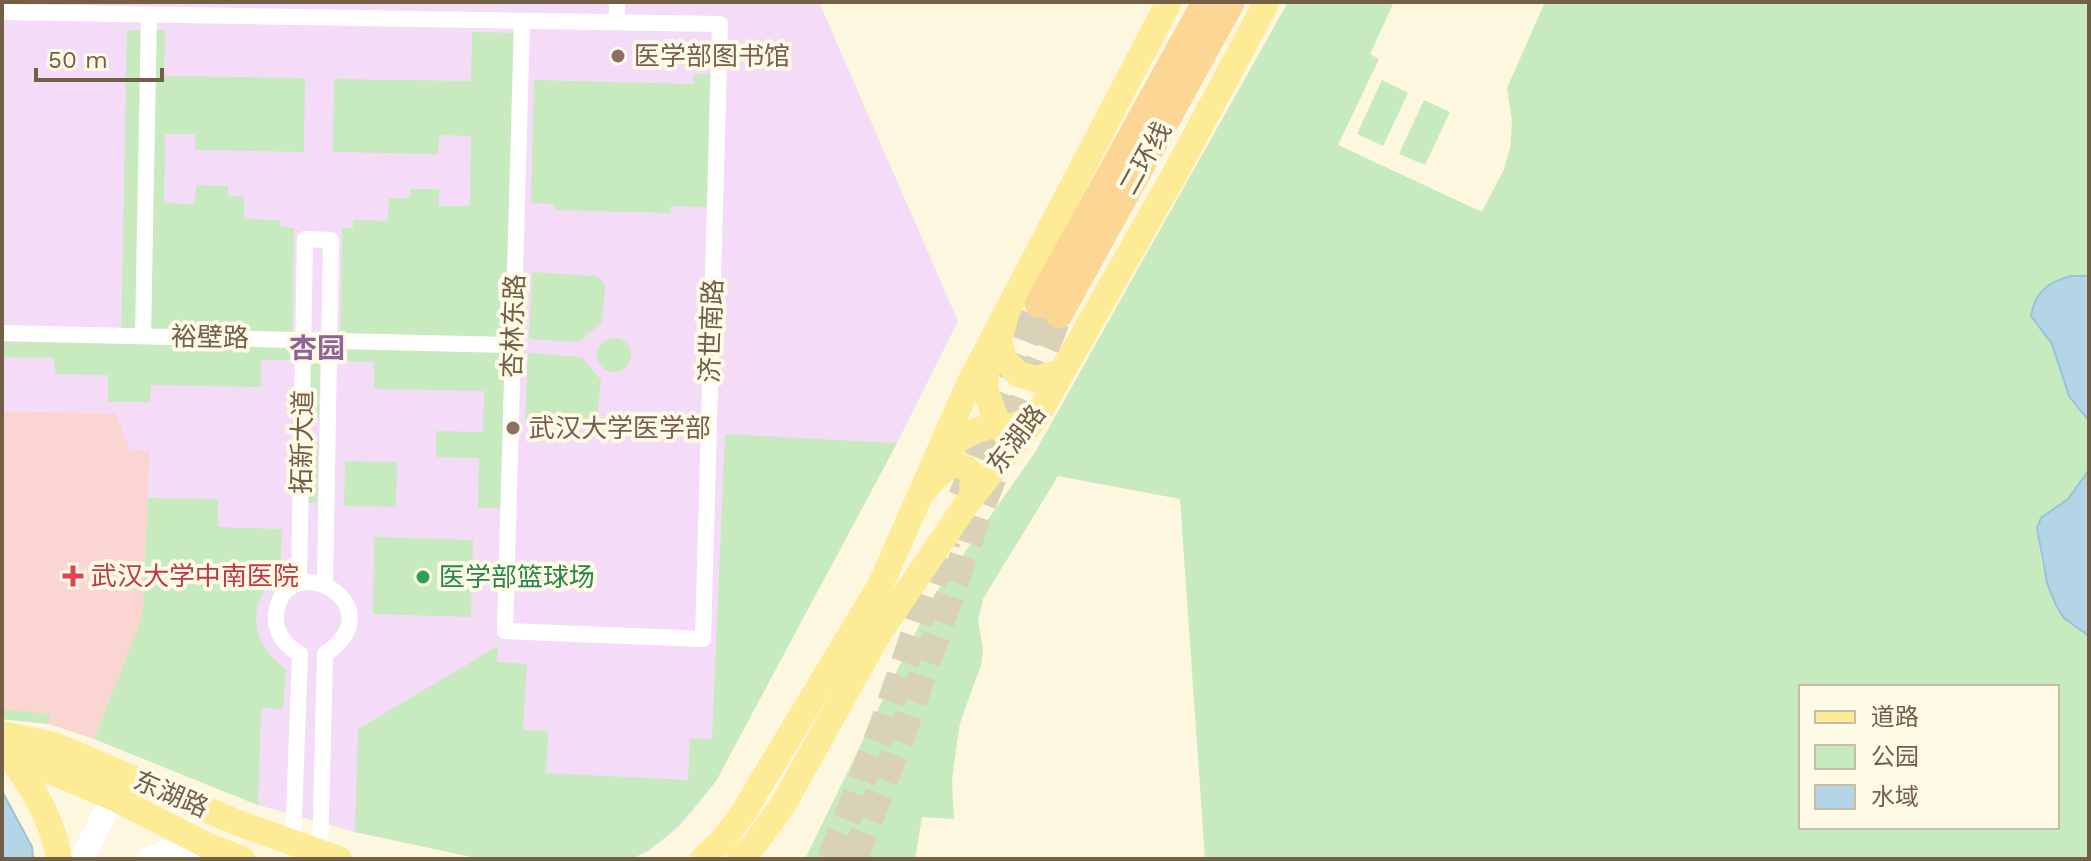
<svg xmlns="http://www.w3.org/2000/svg" width="2091" height="861" font-family="'Work Sans','Noto Sans SC',sans-serif">
<style>
.education{fill:#f4dcf8}
.medical{fill:#fbd5d2}
.green{fill:#c7eabe;fill-rule:evenodd}
.water{fill:#b4d5e6;stroke:#9ac2d8;stroke-width:2}
.lines{fill:none;stroke-linecap:round;stroke-linejoin:round}
.trunk-tunnel{stroke:#dad1b9;stroke-width:28;stroke-dasharray:28 14;stroke-linecap:butt}
.minor{stroke:#fff;stroke-width:16}
.secondary{stroke:#fff;stroke-width:24}
.primary{stroke:#feeb95;stroke-width:26}
.trunk{stroke:#fcd694;stroke-width:28}
.education-dot{fill:#8d6e63;stroke:#fffae6;stroke-width:3}
.health-dot{fill:#e0444e;stroke:#fffae6;stroke-width:3}
.leisure-dot{fill:#2e9e5b;stroke:#fffae6;stroke-width:3}
.labels{text-anchor:middle;stroke-width:8;stroke-linejoin:round;paint-order:stroke}
.education-label{font-size:26px;fill:#785e54;stroke:#fffae6;text-anchor:start}
.street-label{font-size:26px;fill:#735f46;stroke:#fffae6}
.health-label{font-size:26px;fill:#be3a42;stroke:#fffae6;text-anchor:start}
.leisure-label{font-size:26px;fill:#27864d;stroke:#fffae6;text-anchor:start}
.neighbourhood-label{font-size:28px;font-weight:bold;fill:#906297;stroke:#fffae6}
</style>
<rect width="100%" height="100%" fill="#fdf7df"/>
<path class="education" d="M2,2H819L958,321L897,443L716,781L680,826L649,851L631,859H481L355,832L258,805L94,739L142,617L150,452L131,450L114,413L2,411Z"/>
<path class="medical" d="M2,411L115,413L131,450L150,451L142,617L94,739L49,724L2,719Z"/>
<path class="green" d="M1288,2H1394L1370,54L1379,59L1338,145L1482,212L1504,169L1510,148L1512,122L1507,88L1545,2H2089V276H2071L2033,307L2031,315L2052,344L2069,396L2089,421V470L2068,499L2041,518C2032,560 2053,612 2089,636V859H1205L1180,499L1058,476L983,599L978,621L983,650L981,665L960,723L957,742L952,780L954,819L922,817L915,859H805L933,597L1034,454ZM1801,687H2057V827H1801Z
M127,30H165L164,76L305,78L304,152L195,150V134H165L164,203L195,204L196,185L228,186V196H244V219L280,220L281,227L294,228L292,360H261V387L151,385L150,402H108V375L55,374L54,358L2,357V342L121,343Z
M472,32L516,33L501,508H478L479,458L436,457V431L483,432L484,391L374,389V362L340,361L342,228H353V220L388,221L389,198H410V189H439V206H470L471,136L439,135L438,154L333,152L334,79L471,81Z
M694,74H710L707,207L671,206L670,213L555,210V204L531,203L534,80L693,84Z
M1382,80L1408,93L1383,146L1357,134Z
M1424,100L1450,112L1425,165L1399,154Z
M532,272L597,276L605,285L602,322L579,342L529,339Z
M597 355a17 17 0 1 1 34 0a17 17 0 1 1-34 0Z
M310,353H320L319,418L309,417Z
M528,353L582,357L601,380L597,417L587,424L525,421Z
M725,434L897,443L716,781C691,813 668,842 631,859H481L355,832L358,729L498,646L497,662L527,664L523,730L548,731L546,773L688,780L690,738L712,739Z
M309,441H318L317,503H308Z
M345,461L397,462L396,507L344,506Z
M148,498L218,499V527L282,529L280,572C246,600 249,645 286,669L283,709L261,708L258,805L94,739L142,617Z
M374,537L473,540L471,617L373,614Z
M2,709L50,714L49,724L2,719Z"/>
<path class="water" d="M2071,276H2089V421L2069,396L2052,344L2031,316C2035,291 2049,282 2071,276Z
M2089,470V636L2064,618L2056,605L2047,583L2037,528L2041,518L2068,499Z
M2,791L32,847L33,859H2Z"/>
<g class="lines">
<path class="trunk-tunnel" d="M962,497L1039,304
M831,859L883,726L947,540
M854,859L903,731L978,514L1059,314"/>
<path class="minor" d="M617,2V22
M2,12L720,24L703,639L505,631L522,21
M2,333L513,345
M143,336L149,14
M299,583L305,239L331,240L325,584
M293,844L300,654C285,646 274,631 276,614C284,544 399,604 325,654L320,853"/>
<path class="secondary" d="M82,859L121,780
M148,859L186,845H206"/>
<path class="primary" d="M1004,323L998,341L1005,360L1018,374L1035,379L1062,372
M988,357L985,389L998,424L1012,427L1037,416
M938,454C957,439 974,429 998,424L1007,436
M927,487C941,471 955,454 973,475L972,496
M2,734L54,745L238,823L339,859
M2,754L28,762L112,797L206,845L242,859
M9,755C32,787 53,819 59,859
M703,859L722,841L743,813L881,584L969,384L1169,2
M740,859L754,845L784,803L879,633L970,499L1037,416L1173,177L1267,2"/>
<path class="trunk" d="M1039,304L1206,2
M1059,314L1231,2"/>
</g>
<g class="education-dot">
<circle cx="618" cy="56" r="8"/>
<circle cx="513" cy="428" r="8"/>
</g>
<path class="health-dot" d="M69 564h8v8h8v8h-8v8h-8v-8h-8v-8h8z"/>
<circle class="leisure-dot" cx="423" cy="577" r="8"/>
<g class="labels">
<g class="education-label">
<text x="634" y="65">医学部图书馆</text>
<text x="529" y="437">武汉大学医学部</text>
</g>
<g class="street-label">
<text transform="translate(1145 158) rotate(-61)" y="9">二环线</text>
<text transform="translate(513 326) rotate(-88)" y="9">杏林东路</text>
<text transform="translate(711 331) rotate(-88)" y="9">济世南路</text>
<text transform="translate(210 337) rotate(1)" y="9">裕壁路</text>
<text transform="translate(1016 439) rotate(-53)" y="9">东湖路</text>
<text transform="translate(302 442) rotate(-89)" y="9">拓新大道</text>
<text transform="translate(171 794) rotate(23)" y="9">东湖路</text>
</g>
<g class="health-label">
<text x="91" y="585">武汉大学中南医院</text>
</g>
<g class="leisure-label">
<text x="439" y="586">医学部篮球场</text>
</g>
<g class="neighbourhood-label">
<text x="317" y="358">杏园</text>
</g>
</g>
<rect width="2091" height="861" fill="none" stroke="#735f46" stroke-width="8"/>
<rect x="1799" y="685" width="260" height="144" fill="#fffae6" stroke="#c7bca6" stroke-width="2"/>
<rect x="1815" y="711" width="40" height="12" fill="#feeb95" stroke="#c7bca6" stroke-width="2"/>
<text x="1871" y="725" font-size="24" fill="#735f46">道路</text>
<rect x="1815" y="745" width="40" height="24" fill="#c7eabe" stroke="#c7bca6" stroke-width="2"/>
<text x="1871" y="765" font-size="24" fill="#735f46">公园</text>
<rect x="1815" y="785" width="40" height="24" fill="#b4d5e6" stroke="#c7bca6" stroke-width="2"/>
<text x="1871" y="805" font-size="24" fill="#735f46">水域</text>
<path d="M36 68v12h126v-12" fill="none" stroke="#735f46" stroke-width="4"/>
<text x="48" y="68" font-size="24" fill="#735f46" stroke="#fffae6" stroke-width="6" paint-order="stroke">50 m</text>
</svg>
